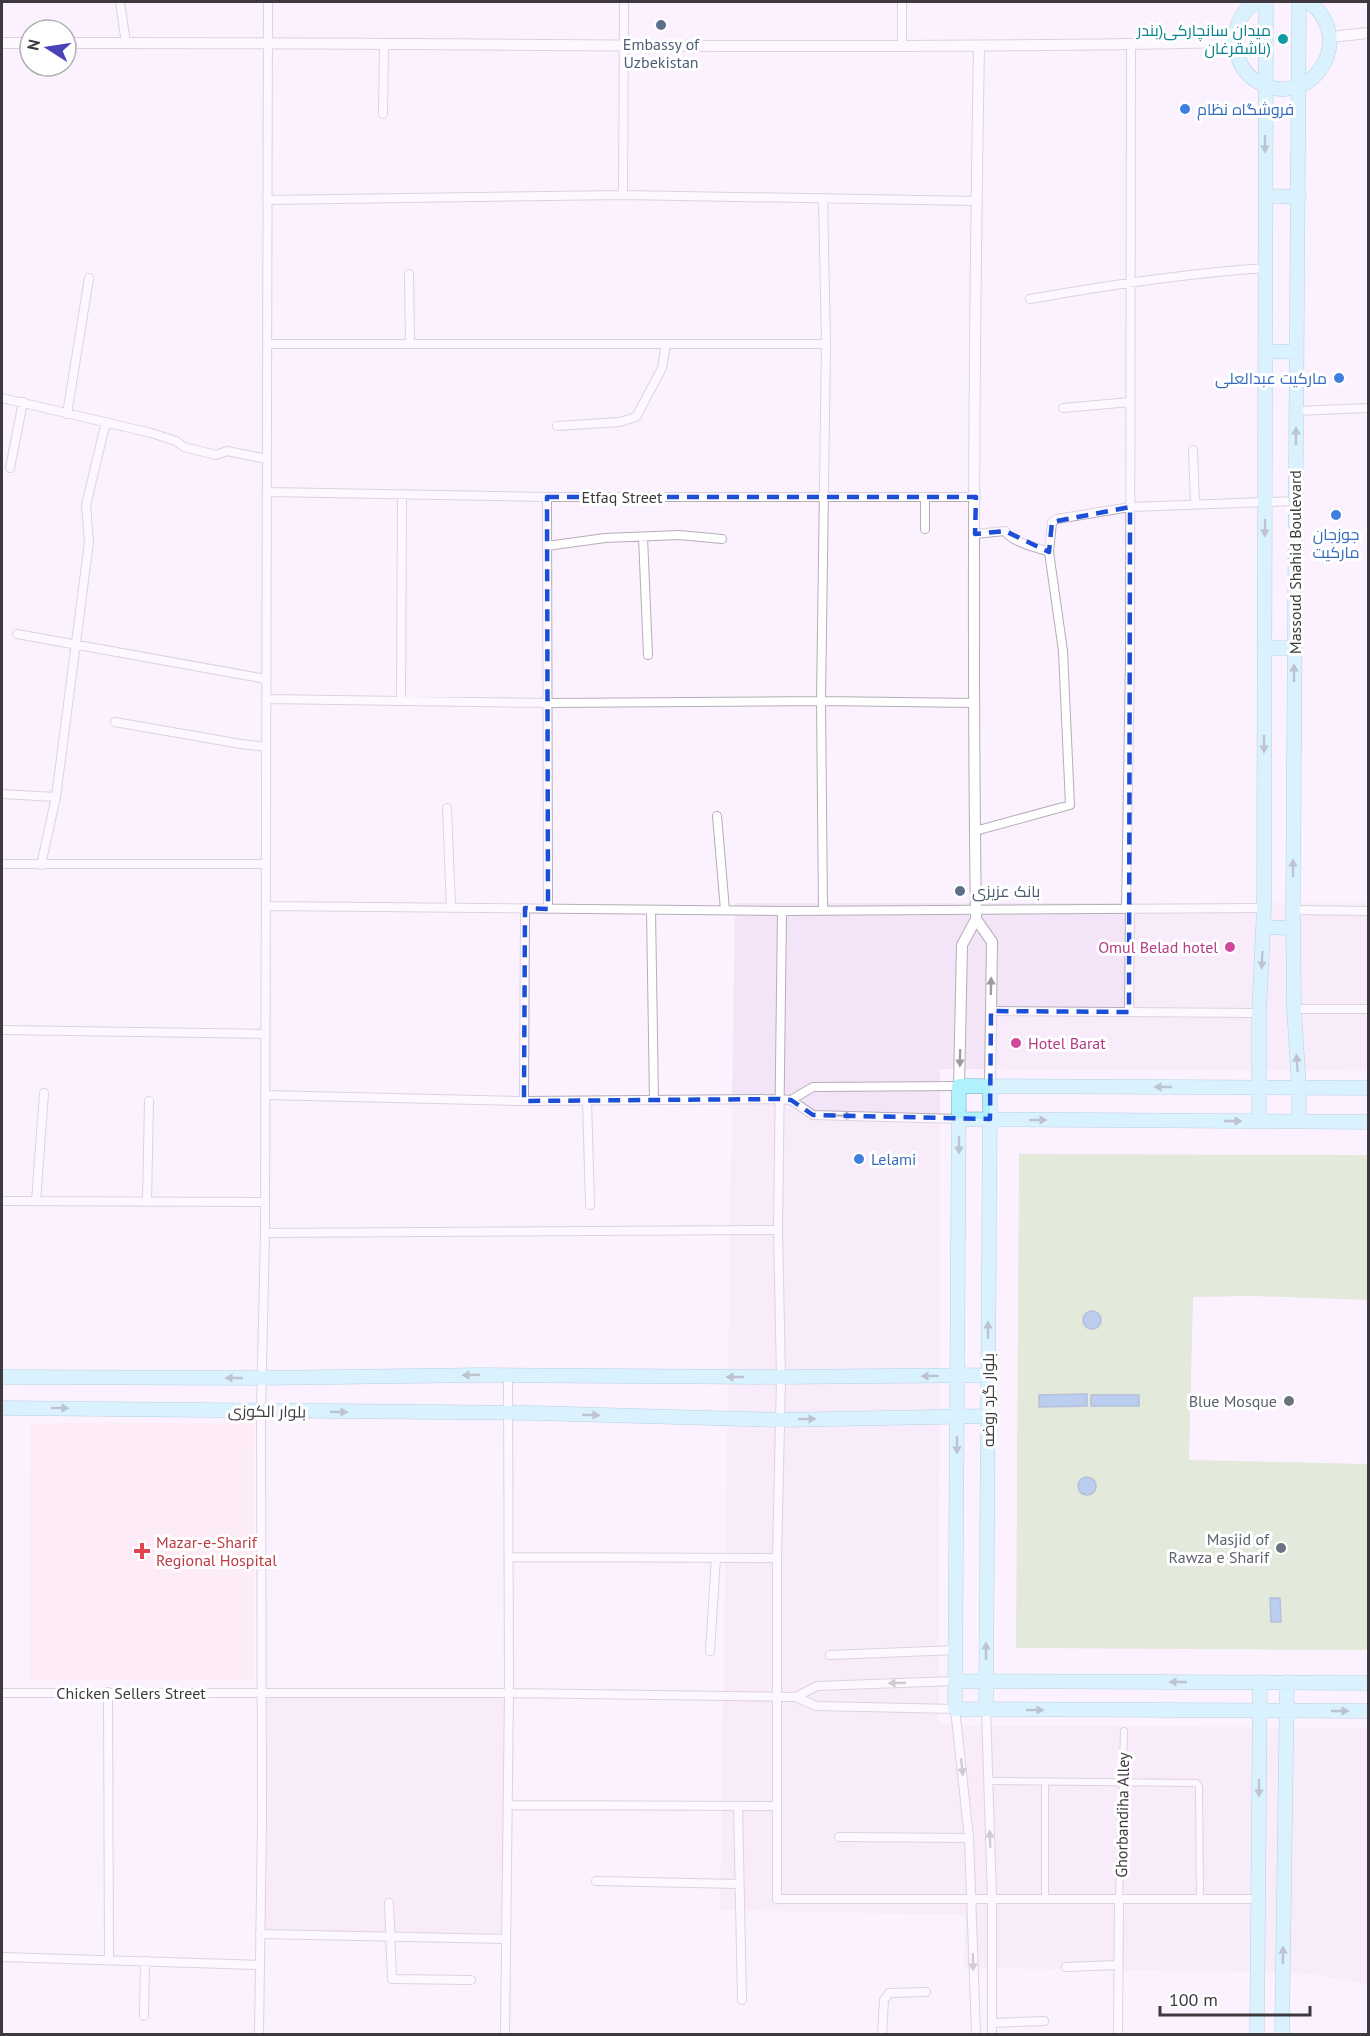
<svg xmlns="http://www.w3.org/2000/svg" width="1370" height="2036" font-family="'PT Sans',Cairo,sans-serif">
<style>
.built{fill:#f3e4f7}
.medical{fill:#fee4ec}
.green{fill:#c5ddaf}
.water{fill:#6ea3dc;stroke:#5f83ad;stroke-width:1.5}
.lines{fill:none;stroke-linecap:round;stroke-linejoin:round}
.pedestrian-casing{stroke:#b6adb8;stroke-width:8}
.minor-casing{stroke:#b6adb8;stroke-width:10}
.tertiary-casing{stroke:#b6adb8;stroke-width:12}
.primary-casing{stroke:#66aab9;stroke-width:15}
.pedestrian{stroke:#fff;stroke-width:6}
.minor{stroke:#fff;stroke-width:8}
.tertiary{stroke:#fff;stroke-width:10}
.primary{stroke:#b0f1fd;stroke-width:14}
.oneway{fill:#718c94}
.oneway2{fill:#9e9c9e}
.marked{fill:none;stroke:#1d4ed8;stroke-width:4.5;stroke-dasharray:12 8;stroke-linejoin:round}
.service-dot{fill:#5c6f8a;stroke:#fff;stroke-width:2}
.culture-dot{fill:#0f9aa8;stroke:#fff;stroke-width:2}
.shop-dot{fill:#3f7fe0;stroke:#fff;stroke-width:2}
.hotel-dot{fill:#d1479c;stroke:#fff;stroke-width:2}
.worship-dot{fill:#6b7280;stroke:#fff;stroke-width:2}
.health-dot{fill:#e0444e;stroke:#fff;stroke-width:2}
.labels{text-anchor:middle;stroke-width:6;stroke-linejoin:round;paint-order:stroke}
.culture-label{font-size:16px;fill:#0d838f;stroke:#fff;text-anchor:end}
.service-label{font-size:16px;fill:#4e5e75;stroke:#fff}
.shop-label{font-size:16px;fill:#366cbe;stroke:#fff;text-anchor:start}
.street-label{font-size:16px;fill:#3d393e;stroke:#fff}
.hotel-label{font-size:16px;fill:#b23c85;stroke:#fff;text-anchor:end}
.worship-label{font-size:16px;fill:#5b616d;stroke:#fff;text-anchor:end}
.health-label{font-size:16px;fill:#be3a42;stroke:#fff;text-anchor:start}
</style>
<rect width="100%" height="100%" fill="#fcf2ff"/>
<path class="built" d="M735,903H1368V1071L940,1069L939,1725L1368,1728V1984L1304,1973L964,1968L965,1915L720,1910Z
M509,1693L506,1939L260,1934L261,1694Z"/>
<path class="medical" d="M30,1423H254L253,1680H29Z"/>
<path class="green" d="M1019,1154L1368,1155V1300L1252,1296L1193,1297L1189,1460L1368,1464V1650L1016,1648Z"/>
<path class="water" d="M1083 1320a9 9 0 1 1 18 0a9 9 0 1 1-18 0Z
M1087,1394V1406L1039,1407V1395Z
M1091,1395H1139V1406H1091Z
M1078 1486a9 9 0 1 1 18 0a9 9 0 1 1-18 0Z
M1270,1598H1280L1281,1622H1271Z"/>
<g class="lines">
<defs>
<path id="pedestrian" d="M988,1781L1197,1783L1199,1787L1200,1899
M1045,1898V1782
M1119,1898L1124,1731"/>
<path id="minor" d="M120,2L126,43
M902,46V2
M383,114L384,45
M623,195L624,2
M267,200L623,195L977,201
M409,274L410,344
M1030,299C1109,285 1186,273 1266,268
M267,344H826
M2,398L151,433L176,441L184,447L216,455L227,451L267,459
M1063,408L1130,402
M1296,411L1368,408
M67,414L89,278
M557,426L620,422L636,417L662,368L666,344
M1193,450L1195,504
M10,468L23,402
M268,492L547,497H976
M547,497L548,909
M925,529V497
M975,534L1005,531C1013,543 1036,547 1049,552
M643,537L648,655
M547,546L605,538L679,535L722,539
M17,634L266,679
M266,699L548,703L821,701L975,703
M401,701L402,495
M115,722L241,744L266,747
M2,794L56,797
M447,808L451,908
M717,816L725,910
M975,831L1070,805L1063,651L1049,552L1052,522L1057,519L1130,507L1296,501
M2,864H266
M41,865L56,797L89,542L86,505L106,422
M266,906L782,911L1264,908
M1126,909L1130,660L1131,44
M651,910L654,1100
M823,910L821,701L826,344L823,198
M1293,910L1368,911
M782,911L778,1230L781,1377L777,1558V1899H1258
M1294,1009H1368
M991,1011L1259,1013
M1129,1012L1130,909
M2,1030L265,1034
M265,1095L524,1101L780,1099L791,1100L813,1115L959,1119
M791,1100L813,1087L959,1086
M524,1101L525,908
M587,1101L590,1205
M2,1201L265,1202
M36,1201L44,1093
M147,1202L149,1101
M265,1233L778,1230
M509,1557L777,1558
M710,1651L716,1558
M830,1655L956,1650
M108,1692L109,1960
M2,1693H509L796,1697L816,1706L955,1709L969,1838L976,2034
M796,1697L817,1686L955,1681
M986,1709L992,1898V2034
M508,1805L777,1806
M738,1806L742,2000
M839,1837L969,1838
M596,1881L739,1884
M389,1903L392,1979L471,1980
M260,1934L506,1939
M2,1957L260,1965
M1066,1967L1118,1965
M144,2016L145,1961
M992,2023L1044,2021
M259,2034L262,1820L261,1411L265,1233L268,2
M505,2034L509,1693L508,1376
M882,2034L884,2000L889,1993L926,1992
M1118,2034L1119,1898"/>
<path id="tertiary" d="M1330,37L1368,33
M2,43H30
M66,43C455,42 845,51 1234,42
M976,919L992,942L990,1086
M959,1086L962,945L976,919C972,628 974,337 979,46"/>
<path id="primary" d="M1256,2C1242,11 1233,28 1235,45C1237,60 1244,74 1258,82C1311,112 1358,39 1309,2
M1266,196L1299,197
M1266,351L1297,352
M1264,648H1295
M1263,927L1293,928
M1368,1088L959,1086L955,1709L1368,1711
M959,1119L1368,1122
M1259,1121V1013L1264,908L1266,2
M1299,1121V1087L1294,1009L1293,910L1299,2
M2,1377L262,1378L482,1375L781,1377L988,1375
M2,1408L533,1413L779,1420L988,1416
M955,1681L1368,1683
M986,1709L990,1086
M1257,2034L1260,1682
M1282,2034L1287,1682"/>
</defs>
<use href="#pedestrian" class="pedestrian-casing"/>
<use href="#minor" class="minor-casing"/>
<use href="#tertiary" class="tertiary-casing"/>
<use href="#primary" class="primary-casing"/>
<use href="#pedestrian" class="pedestrian"/>
<use href="#minor" class="minor"/>
<use href="#tertiary" class="tertiary"/>
<use href="#primary" class="primary"/>
</g>
<defs><path id="oneway-solid" d="M-6-.8H1V-3.2L6.5 0L1 3.2V.8H-6Z" transform="scale(1.5)"/></defs>
<g class="oneway">
<use href="#oneway-solid" transform="translate(1265 144) rotate(90)"/>
<use href="#oneway-solid" transform="translate(1296 436) rotate(-90)"/>
<use href="#oneway-solid" transform="translate(1265 528) rotate(91)"/>
<use href="#oneway-solid" transform="translate(1294 673) rotate(-90)"/>
<use href="#oneway-solid" transform="translate(1264 744) rotate(90)"/>
<use href="#oneway-solid" transform="translate(1293 868) rotate(-90)"/>
<use href="#oneway-solid" transform="translate(1262 960) rotate(93)"/>
<use href="#oneway-solid" transform="translate(1297 1063) rotate(-94)"/>
<use href="#oneway-solid" transform="translate(1163 1087) rotate(-180)"/>
<use href="#oneway-solid" transform="translate(1038 1120)"/>
<use href="#oneway-solid" transform="translate(1233 1121)"/>
<use href="#oneway-solid" transform="translate(959 1145) rotate(90)"/>
<use href="#oneway-solid" transform="translate(988 1330) rotate(-90)"/>
<use href="#oneway-solid" transform="translate(471 1375) rotate(178)"/>
<use href="#oneway-solid" transform="translate(930 1376) rotate(179)"/>
<use href="#oneway-solid" transform="translate(735 1377) rotate(-180)"/>
<use href="#oneway-solid" transform="translate(234 1378) rotate(-180)"/>
<use href="#oneway-solid" transform="translate(60 1408) rotate(1)"/>
<use href="#oneway-solid" transform="translate(339 1412) rotate(1)"/>
<use href="#oneway-solid" transform="translate(591 1415) rotate(1)"/>
<use href="#oneway-solid" transform="translate(807 1419) rotate(-1)"/>
<use href="#oneway-solid" transform="translate(957 1445) rotate(90)"/>
<use href="#oneway-solid" transform="translate(986 1651) rotate(-90)"/>
<use href="#oneway-solid" transform="translate(1178 1682) rotate(-180)"/>
<use href="#oneway-solid" transform="translate(1035 1710)"/>
<use href="#oneway-solid" transform="translate(1340 1711)"/>
<use href="#oneway-solid" transform="translate(1259 1788) rotate(90)"/>
<use href="#oneway-solid" transform="translate(1283 1955) rotate(-89)"/>
</g>
<g class="oneway2">
<use href="#oneway-solid" transform="translate(991 986) rotate(-89)"/>
<use href="#oneway-solid" transform="translate(960 1058) rotate(91)"/>
<use href="#oneway-solid" transform="translate(844 1116) rotate(2)"/>
<use href="#oneway-solid" transform="translate(897 1683) rotate(178)"/>
<use href="#oneway-solid" transform="translate(962 1767) rotate(84)"/>
<use href="#oneway-solid" transform="translate(990 1839) rotate(-92)"/>
<use href="#oneway-solid" transform="translate(973 1962) rotate(89)"/>
</g>
<path d="M0 0H1370V2036H0ZM547,497H976L975,534L1005,531L1049,552L1052,522L1130,507L1129,1012L991,1011L990,1119L813,1115L791,1100L780,1099L524,1101L525,908L548,909Z" fill="#fcf2ff" fill-opacity=".55" fill-rule="evenodd"/>
<path class="marked" d="M547,497H976L975,534L1005,531L1049,552L1052,522L1130,507L1129,1012L991,1011L990,1119L813,1115L791,1100L780,1099L524,1101L525,908L548,909Z"/>
<g class="service-dot">
<circle cx="661" cy="25" r="6"/>
<circle cx="960" cy="891" r="6"/>
</g>
<circle class="culture-dot" cx="1283" cy="39" r="6"/>
<g class="shop-dot">
<circle cx="1185" cy="109" r="6"/>
<circle cx="1339" cy="378" r="6"/>
<circle cx="1336" cy="515" r="6"/>
<circle cx="859" cy="1159" r="6"/>
</g>
<g class="hotel-dot">
<circle cx="1230" cy="947" r="6"/>
<circle cx="1016" cy="1043" r="6"/>
</g>
<g class="worship-dot">
<circle cx="1289" cy="1401" r="6"/>
<circle cx="1281" cy="1548" r="6"/>
</g>
<path class="health-dot" d="M139 1542h6v6h6v6h-6v6h-6v-6h-6v-6h6z"/>
<g class="labels">
<g class="culture-label">
<text x="1271" y="36">میدان سانچارکی(بندر<tspan x="1271" dy="18">تاشقرغان)</tspan></text>
</g>
<g class="service-label">
<text x="661" y="50">Embassy of<tspan x="661" dy="18">Uzbekistan</tspan></text>
<text x="972" y="897" text-anchor="start">بانک عزیزی</text>
</g>
<g class="shop-label">
<text x="1197" y="115">فروشگاه نظام</text>
<text x="1327" y="384" text-anchor="end">مارکیت عبدالعلی</text>
<text x="1336" y="540" text-anchor="middle">جوزجان<tspan x="1336" dy="18">مارکیت</tspan></text>
<text x="871" y="1165">Lelami</text>
</g>
<g class="street-label">
<text x="622" y="503">Etfaq Street</text>
<text transform="translate(1295 562) rotate(-90)" y="6">Massoud Shahid Boulevard</text>
<text transform="translate(988 1400) rotate(-90)" y="6">بلوار گرد روضه</text>
<text transform="translate(267 1411) rotate(1)" y="6">بلوار الکوزی</text>
<text x="131" y="1699">Chicken Sellers Street</text>
<text transform="translate(1122 1815) rotate(-89)" y="6">Ghorbandiha Alley</text>
</g>
<g class="hotel-label">
<text x="1218" y="953">Omul Belad hotel</text>
<text x="1028" y="1049" text-anchor="start">Hotel Barat</text>
</g>
<g class="worship-label">
<text x="1277" y="1407">Blue Mosque</text>
<text x="1269" y="1545">Masjid of<tspan x="1269" dy="18">Rawza e Sharif</tspan></text>
</g>
<g class="health-label">
<text x="156" y="1548">Mazar-e-Sharif<tspan x="156" dy="18">Regional Hospital</tspan></text>
</g>
</g>
<rect width="1370" height="2036" fill="none" stroke="#3d393e" stroke-width="6"/>
<g transform="translate(48 48) rotate(282)"><circle r="28" fill="#ffffff" stroke="#b1b0b2" stroke-width="1.5"/>
<path d="M0-4.5L10 22L0 15L-10 22Z" fill="#4941b7"/>
<text y="-9" font-size="16" font-weight="bold" text-anchor="middle" fill="#3d393e">N</text>
</g>
<path d="M1160 2006v9h150v-9" fill="none" stroke="#3d393e" stroke-width="3"/>
<text x="1169" y="2006" font-size="18" fill="#3d393e" stroke="#ffffff" stroke-width="4.5" paint-order="stroke">100 m</text>
</svg>
